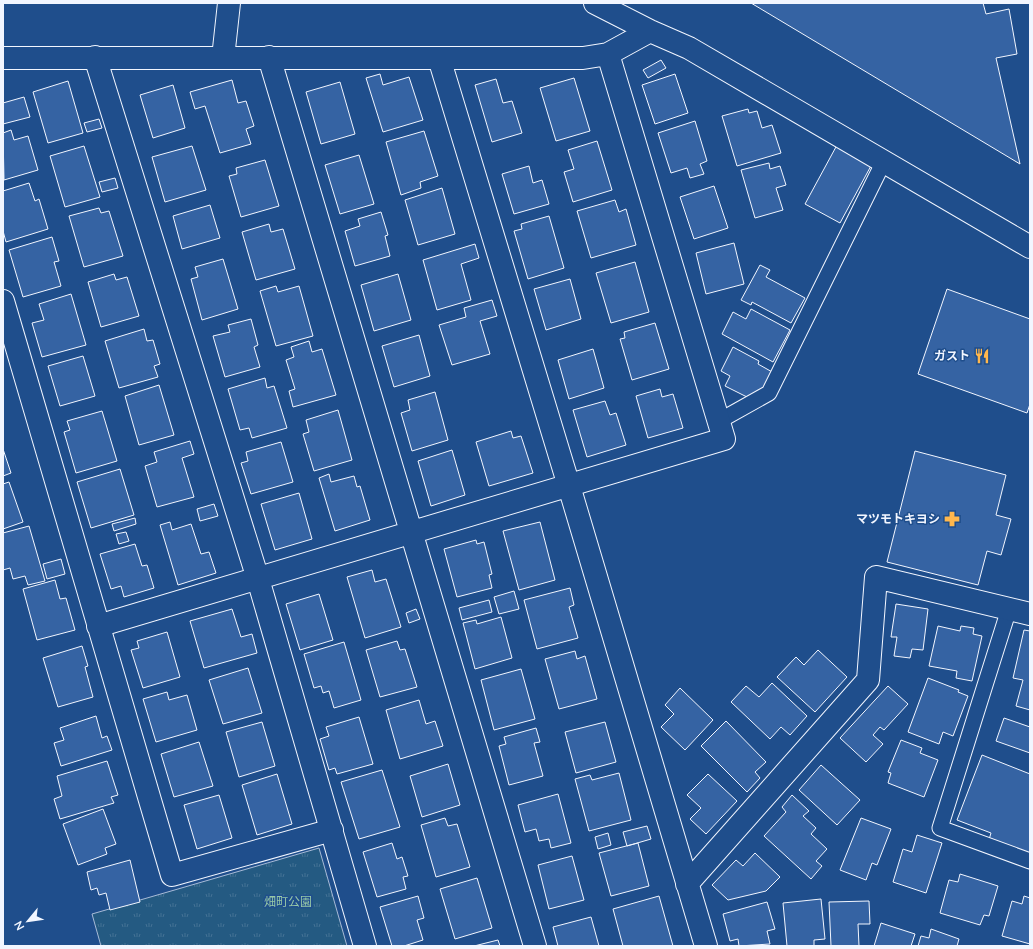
<svg xmlns="http://www.w3.org/2000/svg" width="1033" height="949" font-family="Lato,'Noto Sans JP',sans-serif">
<style>
.park{fill:url(#park-tufts);stroke:#a8bbd7}
.building{fill:#3563a3;stroke:#f2f6ff}
.lines{fill:none;stroke-linecap:round;stroke-linejoin:round}
.lane-casing{stroke:#f2f6ff;stroke-width:17}
.street-casing{stroke:#f2f6ff;stroke-width:24}
.lane{stroke:#1f4e8c;stroke-width:15}
.street{stroke:#1f4e8c;stroke-width:22}
.labels{text-anchor:middle;stroke-width:3;stroke-linejoin:round;paint-order:stroke}
.poi-label{font-size:12px;font-weight:bold;fill:#f2f6ff;stroke:#1f4e8c;text-anchor:end}
.park-label{font-size:12px;fill:#97c8a6;stroke:#1f4e8c}
</style>
<defs>
<pattern id="park-tufts" width="24" height="20" patternUnits="userSpaceOnUse"><rect width="24" height="20" fill="#245a82"/><path d="M3 7l-1-3M5 7V3M7 7l1-3M15 17l-1-3M17 17v-4M19 17l1-3" fill="none" stroke="#447295"/></pattern>
</defs>
<rect width="100%" height="100%" fill="#1f4e8c"/>
<path class="park" d="M319,848L347,946H101L92,914Z"/>
<path class="building" d="M751,3H983L986,14L1009,9L1017,54L996,58L1020,164Z
M661,60L666,68L648,78L643,70Z
M380,74L383,85L409,77L423,120L383,132L366,78Z
M675,74L688,113L655,124L642,85Z
M574,78L590,131L556,141L540,88Z
M496,79L503,103L512,101L522,133L492,142L475,85Z
M232,80L238,103L246,101L254,126L246,129L251,144L220,153L205,106L195,109L190,92Z
M68,81L83,133L48,143L33,92Z
M340,82L355,134L321,144L306,92Z
M173,85L185,128L153,138L140,95Z
M24,97L30,117L3,124V103Z
M748,109L749,113L757,111L762,128L772,125L781,153L737,166L722,116Z
M99,119L102,128L87,132L84,123Z
M695,121L707,161L700,164L704,174L690,178L687,168L671,173L658,133Z
M11,130L14,140L28,136L38,170L4,180L3,133Z
M424,131L438,176L420,182L421,188L401,195L386,142Z
M597,141L612,190L573,202L564,172L574,169L568,150Z
M837,145L872,164L840,223L805,204Z
M84,146L100,197L65,207L50,156Z
M192,146L206,190L165,202L152,157Z
M359,155L374,204L340,214L325,165Z
M265,160L279,206L241,217L229,176L237,174L236,168Z
M769,163L770,169L780,166L786,185L776,188L783,210L755,218L741,170Z
M529,166L533,183L542,180L549,204L514,214L502,174Z
M115,178L118,188L102,192L99,182Z
M29,183L35,201L39,199L48,229L6,242L3,231V191Z
M714,186L728,228L694,239L680,197Z
M442,188L455,234L418,245L405,200Z
M615,200L619,212L626,209L636,245L591,258L577,211Z
M210,205L220,238L182,249L173,216Z
M99,208L101,213L109,211L123,256L84,267L69,216Z
M381,212L388,235L385,236L390,256L355,266L345,231L360,226L358,219Z
M549,216L564,268L528,279L514,231L522,229L521,224Z
M269,224L271,232L283,229L295,269L256,280L242,232Z
M52,237L59,261L54,262L61,286L23,297L9,250Z
M734,243L744,284L706,294L696,253Z
M475,244L479,258L461,264L471,300L437,310L423,260Z
M223,259L238,309L202,320L191,279L198,277L195,267Z
M635,262L649,312L611,323L596,273Z
M760,265L770,270L766,277L805,298L791,323L752,302L751,305L741,300Z
M114,274L116,280L127,277L139,316L101,327L88,282Z
M398,274L411,320L374,331L361,285Z
M570,279L581,319L546,330L534,289Z
M276,286L278,292L299,286L313,336L276,346L260,291Z
M947,289L1030,319V404L1027,413L918,374Z
M71,294L86,345L42,357L32,323L44,320L39,304Z
M492,300L497,316L480,321L490,354L452,365L439,325L466,317L464,308Z
M751,309L790,330L773,362L722,334L733,312L746,319Z
M251,319L258,345L254,347L260,367L225,377L213,336L230,332L228,325Z
M655,323L669,369L632,380L620,339L625,338L624,332Z
M144,329L147,341L153,340L160,364L154,366L158,377L119,388L105,341Z
M419,335L430,376L394,387L382,346Z
M309,341L312,352L322,349L336,395L293,407L289,391L295,389L286,360L294,357L291,347Z
M733,347L759,361L758,364L774,373L761,396L753,400L725,386L730,376L721,371Z
M593,349L604,388L569,399L558,360Z
M83,356L95,396L60,406L48,366Z
M265,378L267,388L274,386L287,428L252,438L249,428L240,430L228,389Z
M159,385L174,435L139,445L125,396Z
M660,389L662,397L673,394L683,428L648,438L636,396Z
M435,392L448,440L412,451L401,413L410,410L408,400Z
M605,401L610,415L616,413L626,445L587,457L573,410Z
M338,410L352,460L314,471L303,434L309,432L306,420Z
M102,411L117,461L76,473L64,432L70,430L67,421Z
M511,431L513,438L521,436L533,473L489,486L476,442Z
M190,441L194,454L182,458L194,497L157,507L145,466L157,462L154,452Z
M281,442L293,482L251,494L241,463L248,461L246,452Z
M3,449L11,473L3,476Z
M452,450L465,495L431,506L418,461Z
M915,451L1006,475L996,515L1011,519L1001,555L987,551L978,585L887,562Z
M120,469L134,515L91,528L77,482Z
M329,474L331,482L354,476L357,487L360,486L370,520L335,531L319,478Z
M9,482L23,522L3,529V484Z
M299,493L312,539L275,550L261,504Z
M214,504L218,516L200,521L197,509Z
M135,518L136,524L114,531L112,524Z
M170,522L172,530L191,524L201,554L209,552L216,573L178,585L160,525Z
M540,522L555,580L519,590L503,531Z
M29,526L45,581L28,585L25,576L13,579L10,568L3,570V533Z
M126,532L129,541L119,544L116,534Z
M476,540L477,544L484,542L492,574L489,575L492,588L457,597L444,549Z
M135,544L142,566L147,565L154,588L124,597L121,586L111,589L100,554Z
M61,559L65,574L47,579L43,564Z
M372,570L375,582L386,579L401,627L365,638L347,577Z
M55,580L60,599L66,598L75,630L37,640L23,589Z
M570,588L574,605L569,607L578,638L537,649L524,600Z
M514,591L519,609L499,614L494,597Z
M319,594L333,640L300,650L286,604Z
M489,600L492,612L462,620L459,608Z
M896,604L928,609L923,650L912,649L910,658L894,656L897,637H891Z
M232,609L241,637L252,634L257,653L204,668L190,621Z
M416,609L420,619L409,623L406,613Z
M501,617L512,658L475,669L463,623L476,620L477,624Z
M938,626L960,631L961,626L974,628L973,634L982,636L972,681L956,678L957,671L929,666Z
M1024,630L1030,631V710L1016,706L1023,680L1013,678Z
M167,632L180,677L143,688L131,650L139,648L137,641Z
M397,641L400,650L405,649L417,687L380,697L366,650Z
M344,642L361,700L334,708L329,691L323,693L321,686L314,688L304,654Z
M82,646L88,666L85,667L93,697L58,707L43,658Z
M818,650L847,677L815,712L777,677L796,657L804,665Z
M575,651L577,659L585,656L597,699L559,709L545,659Z
M248,668L262,713L223,724L209,680Z
M521,669L535,719L494,730L481,680Z
M928,678L959,690L958,692L968,696L953,736L943,732L939,744L908,732Z
M772,683L807,716L790,735L781,727L770,739L731,702L746,686L759,697Z
M888,686L908,704L884,730L880,727L873,735L883,744L866,762L840,738Z
M680,688L713,720L685,750L661,727L674,714L665,705Z
M167,692L169,700L187,695L197,730L156,742L143,699Z
M419,700L426,724L435,721L443,746L400,759L386,710Z
M96,716L102,738L107,736L112,750L61,766L54,743L64,740L60,728Z
M359,717L373,764L337,774L335,768L329,770L320,739L329,736L326,727Z
M1004,718L1030,727V753L996,741Z
M726,721L766,762L755,772L760,778L747,792L701,746Z
M262,722L275,766L239,777L226,732Z
M605,722L616,762L576,773L565,732Z
M536,728L540,742L534,743L543,776L509,785L499,746L506,744L504,737Z
M901,740L922,748L920,753L938,760L924,797L888,783L891,773L888,772Z
M199,742L213,786L174,797L161,754Z
M982,755L1030,774V852L1028,858L988,843L991,833L957,820Z
M107,761L118,795L111,797L114,803L60,819L54,799L62,796L57,776Z
M448,764L460,805L422,817L410,776Z
M821,765L860,800L837,825L799,790Z
M382,770L400,827L359,839L341,782Z
M619,773L631,820L589,831L575,779L590,775L592,780Z
M277,774L292,824L257,835L242,785Z
M708,774L737,801L706,834L690,819L701,808L687,795Z
M558,794L571,843L551,848L549,839L539,841L536,829L525,832L518,805Z
M219,795L232,838L197,849L184,805Z
M792,795L809,811L803,816L816,828L811,834L827,849L816,861L822,866L811,879L764,836L786,812L782,807Z
M103,809L116,844L105,848L107,854L78,865L63,824Z
M445,818L448,826L457,824L470,867L436,877L421,825Z
M861,818L891,829L877,865L872,863L866,880L840,870Z
M647,826L651,839L627,846L623,832Z
M608,833L611,845L598,849L595,837Z
M917,835L942,843L926,893L893,882L903,849L912,852Z
M392,843L397,859L402,857L408,876L403,877L406,889L377,897L363,852Z
M638,843L649,886L611,896L599,853Z
M755,853L780,877L766,891L728,900L712,885L736,860L743,866Z
M572,856L584,900L549,909L538,865Z
M130,860L140,902L110,910L106,893L99,895L97,888L91,890L87,872Z
M960,874L998,886L989,916L984,915L980,925L940,913L949,880L958,882Z
M477,878L492,928L455,939L440,889Z
M418,896L424,918L417,920L423,940L404,946H392L380,907Z
M659,896L673,946H623L613,909Z
M1024,896L1030,898V944L1002,936L1012,901L1022,904Z
M821,899L825,939L814,940V946H787L783,903Z
M869,901L870,924H858L859,946H831L829,902Z
M767,902L775,929L767,931L770,944L739,946L738,939L730,941L723,914Z
M591,917L599,946H558L553,927Z
M881,923L915,934L911,946H874Z
M931,929L959,939L957,946H918L921,936L929,938Z
M498,940L500,946H474Z"/>
<g class="lines">
<defs>
<path id="lane" d="M719,421L769,393L884,161
M1009,609L940,828L1030,861"/>
<path id="street" d="M595,3L650,31L689,48L1030,247
M95,57L258,579L365,946
M269,57L535,946
M3,58H583L608,54L650,31
M223,58L229,3
M439,58L569,486L706,946
M3,301L172,875L332,830
M98,626L724,439L608,54
M687,884L868,680L876,577L1030,614"/>
</defs>
<use href="#lane" class="lane-casing"/>
<use href="#street" class="street-casing"/>
<use href="#lane" class="lane"/>
<use href="#street" class="street"/>
</g>
<defs>
<symbol id="restaurant-bare" viewBox="-9 -9 18 18"><path d="M-5-6h1v4h1v-4h1v4h1v-4h1v5L-1.5 .5V6h-2V.5L-5-1ZM5-6V6H3V1.5H1.5Q1.5-4 5-6Z" fill="#ffb74d" stroke="#1f4e8c" stroke-width="2.5" paint-order="stroke"/></symbol>
<symbol id="pharmacy-bare" viewBox="-9 -9 18 18"><path d="M-2-6h4v4h4v4h-4v4h-4v-4h-4v-4h4Z" fill="#ffb74d" stroke="#1f4e8c" stroke-width="2.5" paint-order="stroke"/></symbol>
</defs>
<g fill-rule="evenodd">
<use href="#restaurant-bare" x="971" y="345" width="22" height="22"/>
<use href="#pharmacy-bare" x="941" y="508" width="22" height="22"/>
</g>
<g class="labels">
<g class="poi-label">
<text x="970" y="360">ガスト</text>
<text x="940" y="523">マツモトキヨシ</text>
</g>
<g class="park-label">
<text x="288" y="906">畑町公園</text>
</g>
</g>
<rect width="1033" height="949" fill="none" stroke="#f2f6ff" stroke-width="8"/>
<g transform="translate(28 921) rotate(241)" stroke="#1f4e8c" stroke-width="3" paint-order="stroke">
<path d="M0-3L7 15L0 10L-7 15Z" fill="#f2f6ff"/>
<text y="-6" font-size="11" font-weight="bold" text-anchor="middle" fill="#f2f6ff">N</text>
</g>
</svg>
